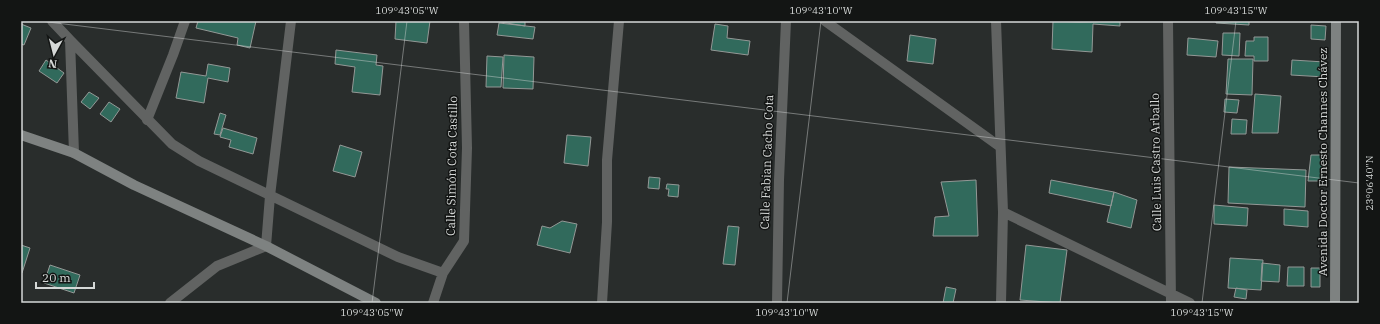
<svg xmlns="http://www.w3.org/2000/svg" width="1380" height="324" font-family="'IBM Plex Serif',serif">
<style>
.building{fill:#316a5c;stroke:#939896}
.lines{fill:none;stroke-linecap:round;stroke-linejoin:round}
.street{stroke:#616362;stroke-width:10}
.secondary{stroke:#7e8281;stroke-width:10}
.ticks{fill:none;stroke:#d5d8d7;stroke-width:1;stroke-opacity:0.45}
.labels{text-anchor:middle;stroke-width:3;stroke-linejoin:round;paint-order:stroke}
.street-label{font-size:12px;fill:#d5d8d7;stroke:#131514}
.neatline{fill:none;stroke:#d5d8d7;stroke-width:1.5}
.ticks-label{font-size:10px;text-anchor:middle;fill:#d5d8d7}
</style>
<rect width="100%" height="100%" fill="#292d2c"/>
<path class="building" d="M198,21H256L250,48L237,45L238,38L196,28Z
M396,21H430L427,43L395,39Z
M494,21H525V26Z
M1053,21L1079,22L1120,21V26L1093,24L1092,52L1052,49Z
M1216,21H1249V25L1216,23Z
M499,23L535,27L533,39L497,35Z
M21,24L31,28L24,45L21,44Z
M715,24L728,26L727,38L750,41L748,55L711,50Z
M1311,25L1326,26L1325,40L1311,39Z
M1223,33H1240L1239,56L1222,55Z
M910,35L936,39L933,64L907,61Z
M1254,37H1268V61H1254V56H1245L1246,41H1254Z
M1188,38L1218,41L1216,57L1187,55Z
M336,50L377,55L376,65L383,66L380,95L352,92L355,67L335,64Z
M504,55L534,57L533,89L503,88Z
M487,56L503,57L501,87H486Z
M1228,59H1253L1252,95L1226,94Z
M46,60L64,73L57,83L39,71Z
M1292,60L1325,62V77L1291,75Z
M208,64L230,68L228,82L208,78L204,103L176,98L181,72L206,76Z
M89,92L99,98L90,109L81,102Z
M1255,94L1281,96L1278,133H1252Z
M1225,99L1239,100L1237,113L1224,112Z
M109,102L120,109L111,122L100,114Z
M220,113L226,115L220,135L214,134Z
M1232,119L1247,120L1246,134H1231Z
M223,128L257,138L253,154L229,147L231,140L220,137Z
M567,135L591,137L588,166L564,163Z
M340,145L362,152L355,177L333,171Z
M1311,155H1323L1321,181H1308Z
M1229,167L1306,170L1305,207L1228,203Z
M649,177L660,178L659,189L648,188Z
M976,180L978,236H933L935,217L949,216L941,182Z
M1051,180L1114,192L1111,206L1049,193Z
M667,184L679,185L678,197L668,196L669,189H666Z
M1114,192L1137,200L1131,228L1107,222Z
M1214,205L1248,208L1247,226L1214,224Z
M1284,209L1308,211V227L1284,225Z
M562,221L577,224L570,253L537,245L542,226L550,228Z
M728,226L739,227L735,265L723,264Z
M21,245L30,248L22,273L21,272Z
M1026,245L1067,250L1060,303L1020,300Z
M1230,258L1263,260L1261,290L1228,288Z
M1262,263L1280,265L1279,282L1261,281Z
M50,265L80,275L74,293L44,283Z
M1288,267H1304V286H1287Z
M1311,268H1320V287H1311Z
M946,287L956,289L953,303H943Z
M1236,288L1247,290L1246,299L1234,297Z"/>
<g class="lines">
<path class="street" d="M52,21L70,40L74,153
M825,21L999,146
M996,21L1003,212L1190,303
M1168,21L1171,303
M70,40L172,144L199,161L398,257L443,273
M147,120L173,55L185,21
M170,303L217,266L266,246L270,196L291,21
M433,303L443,273L464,241L467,148L464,21
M602,303L607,222V160L619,21
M777,303L779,180L786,21
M1001,303L1003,212"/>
<path class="secondary" d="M21,135L74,153L134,185L266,246L376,303
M1335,303L1336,21"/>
</g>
<path class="ticks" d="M40,21L1359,183M372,303L407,21M787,303L821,21M1202,303L1236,21"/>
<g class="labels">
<g class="street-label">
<text transform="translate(767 162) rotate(-88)" y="4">Calle Fabian Cacho Cota</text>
<text transform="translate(1156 162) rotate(-91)" y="4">Calle Luis Castro Arballo</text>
<text transform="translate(1323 162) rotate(-90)" y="4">Avenida Doctor Ernesto Channes Chávez</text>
<text transform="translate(452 166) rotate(-89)" y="4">Calle Simón Cota Castillo</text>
</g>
</g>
<rect width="1380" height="324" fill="none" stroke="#131514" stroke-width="44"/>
<g transform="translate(54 54) rotate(187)" stroke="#131514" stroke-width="3" paint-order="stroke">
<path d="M0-3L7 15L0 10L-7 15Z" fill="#d5d8d7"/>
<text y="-6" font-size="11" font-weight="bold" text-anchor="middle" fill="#d5d8d7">N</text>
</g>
<path d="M36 282v6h58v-6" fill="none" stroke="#d5d8d7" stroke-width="2"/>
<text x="42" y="282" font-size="12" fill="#d5d8d7" stroke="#131514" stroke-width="3" paint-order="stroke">20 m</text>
<rect x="22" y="22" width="1336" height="280" class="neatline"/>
<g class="ticks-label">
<text x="407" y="14">109°43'05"W</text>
<text x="821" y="14">109°43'10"W</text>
<text x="1236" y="14">109°43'15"W</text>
<text transform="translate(1369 183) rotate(-90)" y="4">23°06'40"N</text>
<text x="372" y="316">109°43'05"W</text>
<text x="787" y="316">109°43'10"W</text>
<text x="1202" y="316">109°43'15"W</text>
</g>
</svg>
